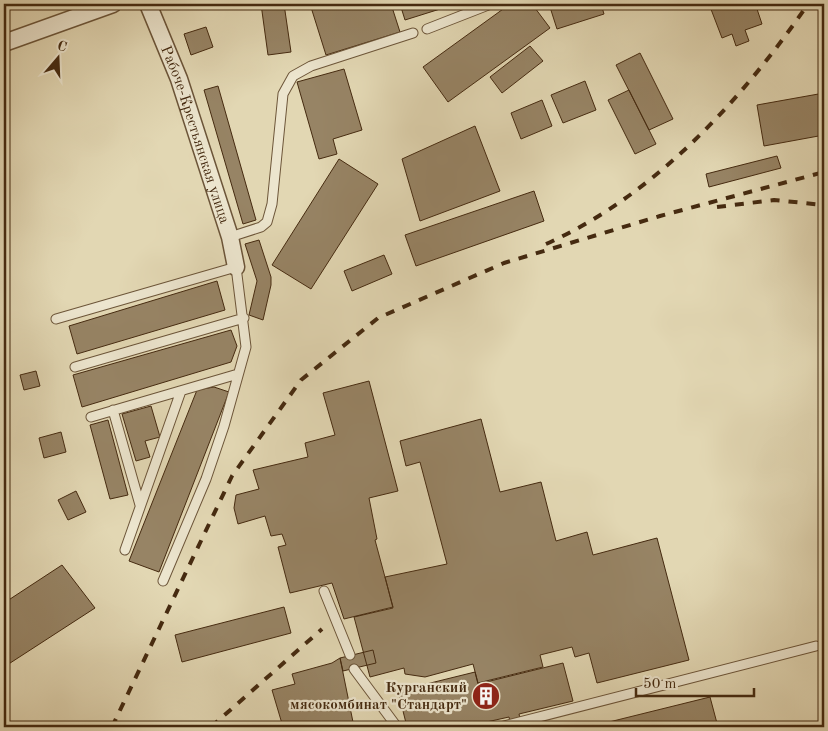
<svg xmlns="http://www.w3.org/2000/svg" width="828" height="731" font-family="'Old Standard TT',serif">
<style>
.building{fill:#978465;stroke:#452a10}
.lines{fill:none;stroke-linecap:round;stroke-linejoin:round}
.lane-casing{stroke:#6c5539;stroke-width:11}
.street-casing{stroke:#6c5539;stroke-width:19}
.lane{stroke:#ece5ce;stroke-width:9}
.street{stroke:#ece5ce;stroke-width:16}
.rail{stroke:#452a10;stroke-width:4;stroke-dasharray:9 9;stroke-linecap:butt}
.labels{text-anchor:middle;stroke-width:4.5;stroke-linejoin:round;paint-order:stroke}
.street-label{font-size:15px;fill:#452a10;stroke:#ece5ce}
.poi-label{font-size:15px;font-weight:bold;fill:#452a10;stroke:#ece5ce;text-anchor:end}
</style>
<rect width="100%" height="100%" fill="#e2d7b3"/>
<filter id="stains"><feTurbulence type="fractalNoise" baseFrequency=".004" numOctaves="4"/><feColorMatrix values="0 0 0 0 .2 0 0 0 0 .09 0 0 0 0 .02 0 0 0 .5 -.17"/></filter>
<radialGradient id="worn" r=".72"><stop offset=".6" stop-color="#630" stop-opacity="0"/><stop offset="1" stop-color="#630" stop-opacity=".3"/></radialGradient>
<path class="building" d="M261,4H284L291,52L268,55Z
M310,4H391L400,32L326,55Z
M400,4H456L405,20Z
M510,4H532L550,28L448,102L423,67Z
M549,4H601L604,14L557,29Z
M709,4H770L757,9L762,24L745,30L749,41L736,46L732,34L722,38Z
M206,27L213,47L191,55L184,34Z
M530,46L543,61L502,93L490,77Z
M640,53L673,119L649,130L616,65Z
M344,69L362,130L333,139L337,154L319,159L297,82Z
M585,81L596,110L563,123L551,95Z
M218,86L256,220L243,224L204,90Z
M629,90L656,144L635,154L608,100Z
M824,93V135L764,146L757,105Z
M542,100L552,126L521,139L511,113Z
M475,126L500,191L420,221L402,159Z
M777,156L781,168L709,187L706,174Z
M339,159L378,184L311,289L272,265Z
M534,191L544,221L416,266L405,235Z
M259,240L271,277V285L263,320L249,315L257,281L245,244Z
M384,255L392,274L352,291L344,271Z
M217,281L225,310L77,354L69,326Z
M231,330L237,346L231,362L82,407L73,375Z
M36,371L40,386L24,390L20,375Z
M369,381L398,491L369,498L377,539L375,540L393,607L344,619L332,583L290,593L278,547L286,545L282,534L271,536L265,516L238,524L234,508L236,495L259,489L253,470L308,457L305,443L335,435L323,393Z
M214,387L229,392L159,572L129,561L197,390Z
M4,397L8,413L4,415Z
M151,406L160,437L145,441L150,457L136,461L122,414Z
M481,419L500,492L541,482L556,541L587,532L593,555L657,538L689,660L597,683L589,653L575,657L572,647L540,655L543,667L478,683L473,664L425,677L405,674L404,668L370,677L354,617L393,608L385,577L447,564L420,462L406,466L400,441Z
M108,420L128,495L110,499L90,425Z
M61,432L66,452L44,458L39,438Z
M76,491L86,512L68,520L58,500Z
M62,565L95,608L4,667V603Z
M284,607L291,633L182,662L175,635Z
M373,650L376,663L343,671L340,658Z
M340,658L354,727H283L272,690L295,684L292,674L332,663Z
M563,663L573,701L519,714L522,727H511L509,717L464,727H407L398,691L475,672L478,684Z
M710,697L718,727H606L605,723Z"/>
<g class="lines">
<defs>
<path id="lane" d="M427,29L491,4
M230,237L261,227L267,222L272,204L283,94L293,76L311,66L413,33
M56,319L236,267L246,347L224,426L206,479L163,581
M75,367L244,318
M113,410L140,505
M91,417L238,374
M125,550L181,391
M324,591L350,655
M354,669L397,727
M500,727L816,646"/>
<g id="street">
<path id="s1" d="M148,4L179,79L230,237L236,267"/>
<path d="M4,43L113,4"/>
</g>
</defs>
<use href="#lane" class="lane-casing"/>
<use href="#street" class="street-casing"/>
<use href="#lane" class="lane"/>
<use href="#street" class="street"/>
<path class="rail" d="M717,207L774,200L824,205
M546,244C654,196 742,100 808,4
M112,727L232,476L301,380L378,318L504,263L660,216L824,172
M211,727L322,629"/>
</g>
<defs>
<symbol id="building-disc" viewBox="-11 -11 22 22"><circle r="9.5" fill="#8f2418" stroke="#ece5ce"/><path d="M-4-6H4V6H1V3H-1V6H-4ZM-2.5-4.3h1.7v1.8h-1.7ZM.8-4.3h1.7v1.8H.8ZM-2.5-1h1.7V.8h-1.7ZM.8-1h1.7V.8H.8Z" fill="#fff"/></symbol>
</defs>
<g fill-rule="evenodd">
<use href="#building-disc" x="470" y="680" width="32" height="32"/>
</g>
<g class="labels">
<g class="street-label">
<text dy="5" stroke="none"><textPath href="#s1" startOffset="139">Рабоче-Крестьянская улица</textPath></text>
</g>
<g class="poi-label">
<text x="467" y="692">Курганский<tspan x="467" dy="17">мясокомбинат "Стандарт"</tspan></text>
</g>
</g>
<rect width="828" height="731" fill="none" stroke="#e2d7b3" stroke-width="20"/>
<rect x="5" y="5" width="818" height="721" fill="none" stroke="#452a10" stroke-width="2.5"/>
<rect x="10" y="10" width="808" height="711" fill="none" stroke="#452a10"/>
<g transform="translate(58 58) rotate(19)" stroke="#ece5ce" stroke-width="4" paint-order="stroke">
<path d="M0-4L9 19L0 12L-9 19Z" fill="#452a10"/>
<text y="-8" font-size="14" font-weight="bold" text-anchor="middle" fill="#452a10">С</text>
</g>
<path d="M636 688v8h118v-8" fill="none" stroke="#452a10" stroke-width="2.5"/>
<text x="643" y="688" font-size="15" fill="#452a10" stroke="#ece5ce" stroke-width="4" paint-order="stroke">50 m</text>
<rect width="100%" height="100%" filter="url(#stains)"/>
<rect width="100%" height="100%" fill="url(#worn)"/>
</svg>
